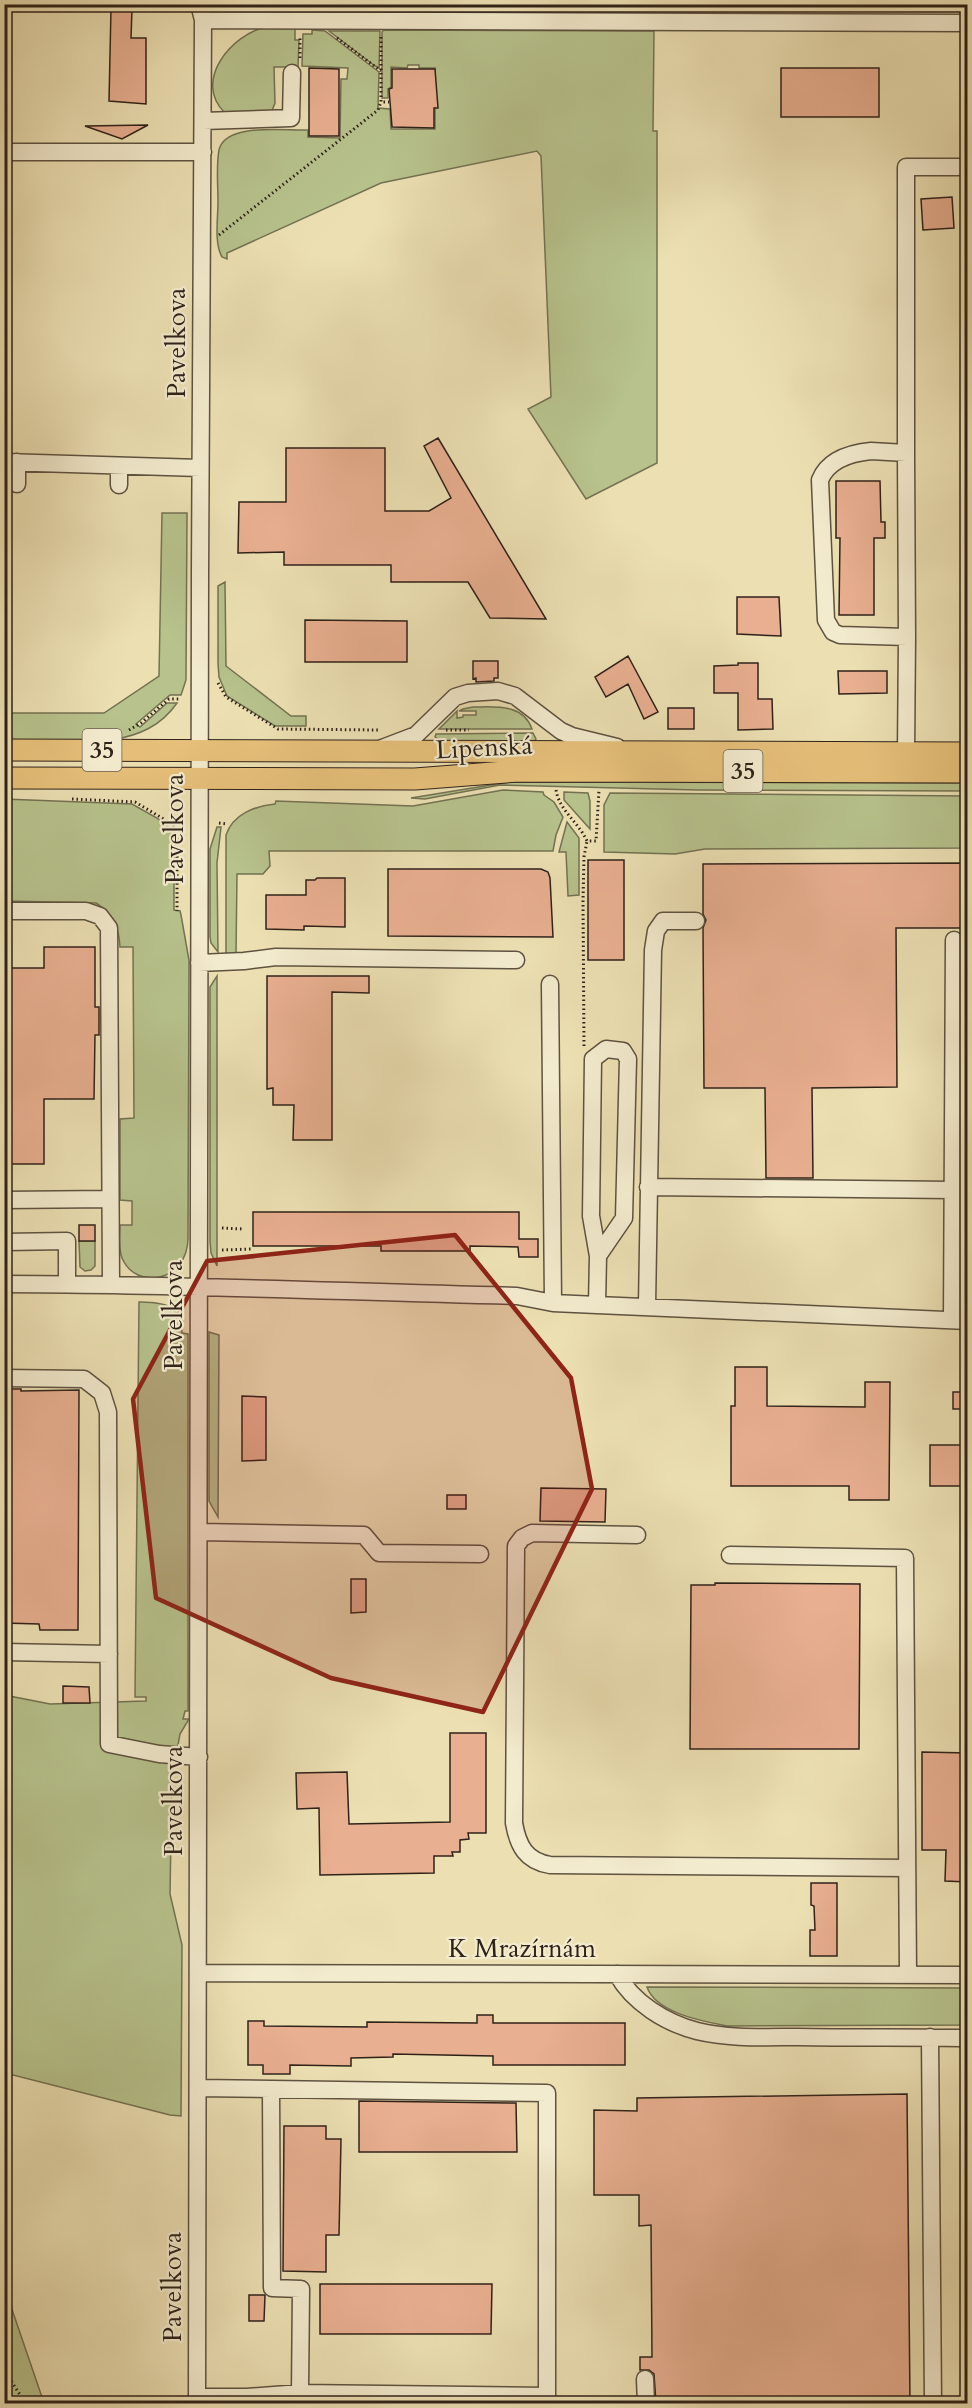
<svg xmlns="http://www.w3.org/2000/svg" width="972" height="2408" font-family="Cardo,serif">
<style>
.green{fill:#b7c28c;stroke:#737252;stroke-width:1.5}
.building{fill:#e8af90;stroke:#2f2219;stroke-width:1.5}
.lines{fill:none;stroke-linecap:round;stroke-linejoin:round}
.minor-casing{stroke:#5e5240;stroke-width:19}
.major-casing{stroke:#2f2219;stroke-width:23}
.path{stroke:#2f2219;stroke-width:3;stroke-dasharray:1.5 3;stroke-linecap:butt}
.minor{stroke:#f3ebce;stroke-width:16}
.major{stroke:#e6c07a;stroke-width:21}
.marked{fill:#8f2418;fill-opacity:0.2;stroke:#8f2418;stroke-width:4.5;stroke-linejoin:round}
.labels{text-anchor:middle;stroke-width:4.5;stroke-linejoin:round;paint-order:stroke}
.shield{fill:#f3ebce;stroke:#6a5e4f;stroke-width:1.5}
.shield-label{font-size:24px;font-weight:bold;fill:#2f2219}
.street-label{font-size:26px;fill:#2f2219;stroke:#f3ebce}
</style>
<rect width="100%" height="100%" fill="#ece0b3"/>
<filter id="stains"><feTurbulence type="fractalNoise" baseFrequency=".00333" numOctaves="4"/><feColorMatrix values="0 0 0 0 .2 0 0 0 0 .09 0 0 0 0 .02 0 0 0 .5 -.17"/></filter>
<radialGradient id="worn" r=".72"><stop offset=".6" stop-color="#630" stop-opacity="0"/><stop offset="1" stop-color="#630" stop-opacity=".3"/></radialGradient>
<path class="green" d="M266,27H295V40H299L298,67H274L275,103L271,113H225C192,81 232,34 266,27Z
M312,30L325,31L379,72L378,108L390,109L391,129H435V68H419V65H408L407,68L391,67V87L388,89V98H382V32L384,30L654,31L653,131H657V463L586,499L528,409L551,397L541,156L537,151L381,183L227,253V259L222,257C214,243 218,218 218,202C218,185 216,166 219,150C225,122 285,131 308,130V137L340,138L341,79H347L348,68L302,66L303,34H312Z
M329,31H380L379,68L375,66Z
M162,513H187L186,680L181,695H170L136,724L140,727L167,703H177C161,726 140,735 112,740L5,741V713H104L159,676Z
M225,582L226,666L291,716H306V726H275L227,696L219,677L218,663V586Z
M473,707C495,707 523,703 532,729H439L457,711V718L463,717V715H476V711H459L463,709Z
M533,733L536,739L534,742L441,741L435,737L436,734Z
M509,782L968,783L967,791L698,790L500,785L425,799L411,798Z
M503,790L543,792L544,795L554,802L563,817L556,835L553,851H269L270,866L263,874H237L236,955L226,956V835C233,814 255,806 275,804L276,801L413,806Z
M564,792L588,793L590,801V829L564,800Z
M610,793L967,796V848L705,849L675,854L604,852V805Z
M4,799L132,804L157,818L174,832V910L180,911L181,915L189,960L188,1239C187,1282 136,1291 122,1258C118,1248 120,1235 120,1225H132V1201L120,1200V1119L134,1118L133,947H120C119,927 113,914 96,903L5,901Z
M567,822L579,838V895L568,896L566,852H559Z
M217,827H221L217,863L218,952L211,943L210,937V849Z
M217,976V1266L211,1253L210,1241V987Z
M79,1241H95V1266L91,1270L85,1271L80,1267Z
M139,1302C165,1303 180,1303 182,1333L188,1334V1711H185L183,1719H189L180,1734L172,1778L170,1894L182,1945L181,2116L170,2115L5,2073L4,1695L50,1704L146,1701V1697H135Z
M209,1332L219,1335L218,1517L209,1501Z
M647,1987L967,1988V2025L727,2026C702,2021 656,2013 647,1987Z
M5,2289L44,2403H5Z"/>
<path class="building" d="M111,9H132L131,38H146V104L109,101Z
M309,68L339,69V136H309Z
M781,68H879V117H781Z
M392,69H435L438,108H434V128L392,127L389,89L392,88Z
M148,125L122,139L85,126Z
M952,197L954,228L923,230L921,199Z
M438,438L546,619L490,618L468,582H391V565H284V552L238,553L239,502H286V448H385V511H429L451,498L424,446Z
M836,481H880L881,522H885V538H874V615H839L840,538H836Z
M737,597H779L781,636L737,634Z
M305,620L407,621V662H305Z
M628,656L658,712L644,719L628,684L606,697L595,677Z
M473,661H498V678H494V681L476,682V678L473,679Z
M738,663H758V699H772L773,729L738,730V693H714V666L738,665Z
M838,671H887V693L839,694Z
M668,708H694V729H668Z
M588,860H624V960H588Z
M968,863V928H896L897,1087L812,1088L813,1178H766L765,1088H704L703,928L706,920L703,914V864Z
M388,869H541L548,872L550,878L553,937L388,936Z
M317,878H345V927L304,926V930L266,929V895H306V880H315Z
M44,947H95V1007H99V1035H95L94,1099H44V1164H4V968H44Z
M267,976H369V993L332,992V1140H293L294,1105H273V1088L267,1089Z
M253,1212H519V1239H538V1257H519L518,1247L470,1246V1251H381V1246H253Z
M79,1225H95V1241H79Z
M735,1367H767V1406L865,1407V1382H890L889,1500H849V1486H731V1406H735Z
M4,1389H21V1391L79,1390L78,1630H40L39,1624L4,1623Z
M953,1392H968V1409H953Z
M242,1396L266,1397V1460L242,1461Z
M930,1445H968V1486H930Z
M541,1488L606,1489L605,1522L540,1521Z
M447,1495H466V1509H447Z
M351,1579H366V1612L351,1613Z
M715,1583L860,1584L859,1749H690L691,1585H715Z
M63,1686L89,1687L90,1703H63Z
M450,1733H486V1833H468L469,1839L460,1840V1852H452L453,1856H434V1873L320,1875L319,1808L297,1809L296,1773L347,1772L349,1824L450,1822Z
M922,1752L968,1753V1882L945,1881L946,1850H922Z
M811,1883H837V1956H810V1930H815L814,1906L811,1905Z
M477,2015H493V2023H625V2065H493V2056L393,2054V2057L351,2058V2066L290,2065V2074H263V2065H248V2021H264V2026L367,2027V2022L477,2023Z
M907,2094L910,2403H656L654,2374L649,2370H640V2357H652L651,2225L639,2226V2195H594V2110L637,2111V2098Z
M359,2101L516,2103L517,2152H359Z
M284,2126H326V2139H341L339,2235H326V2272L283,2271Z
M320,2284H492L491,2334H320Z
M249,2295H265L264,2321H249Z"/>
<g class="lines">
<defs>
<path id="minor" d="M203,20L968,23
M203,121L291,118L292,73
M4,152H203
M871,451L906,453L907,637L840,635L833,632L826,620L820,480C828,460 851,453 871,451Z
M906,453V167H968
M4,462L200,468
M17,484V462
M119,485V466
M382,748L416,735L455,697L468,693L498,691L515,696L561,731L572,736L617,747
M906,753L907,637
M4,911H86L100,916L109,928L111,1284
M199,963L244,961L276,957L516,960
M550,984L553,1303
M648,1187L953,1190
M4,1200L110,1199
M4,1242L67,1241V1284
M4,1284C176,1284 346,1292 517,1296L553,1303L597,1305L968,1321
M597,1305L598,1256L624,1218L628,1059L623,1051L606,1049L593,1059L591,1216L598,1256
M647,1306L653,950L656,931L663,921H696
M952,1320L954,940
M4,1378L84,1379L102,1393L108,1412L109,1744L159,1754L199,1757
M199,1532L364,1535L379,1553L480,1554
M637,1535L532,1533L522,1538L516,1546L514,1823C518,1846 526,1861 550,1865L907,1868
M730,1555L905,1558L908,1975
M4,1652L109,1654
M198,1973L968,1975
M617,1974C633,2003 666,2023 697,2031C730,2039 765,2037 798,2037C854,2038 911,2037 968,2038
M930,2037L933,2404
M198,2088L547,2093V2396L300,2393L301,2289L272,2288L271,2089
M645,2379L646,2404
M197,2397H247L300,2393
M197,2404L200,573L203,20L199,4"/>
<path id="major" d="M4,750L968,753
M4,778L415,779L518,771L968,772"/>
</defs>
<use href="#minor" class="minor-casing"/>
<use href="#major" class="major-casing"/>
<path class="path" d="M381,37V102H389
M337,38L381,71
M300,58V37
M219,235L378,110L381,102
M218,683L226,697L278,729L379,730
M129,730L141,723L169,699H179
M446,730H469
M556,790C559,810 579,823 587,841H596L599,790
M72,799L135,802L167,821L175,828L177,834V911
M219,823L228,824
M584,1046L583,901L584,857L587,841
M222,1228L243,1229
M222,1250L251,1249
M4,2370L26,2404"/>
<use href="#minor" class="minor"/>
<use href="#major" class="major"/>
</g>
<path class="marked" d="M455,1235L571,1378L592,1489L483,1712L331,1678L156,1598L133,1399L207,1261Z"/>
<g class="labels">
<g class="shield">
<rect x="82.5" y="729" width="39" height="42" rx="4.5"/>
<rect x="723.5" y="750" width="39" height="42" rx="4.5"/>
</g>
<g class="shield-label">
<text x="102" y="758">35</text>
<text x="743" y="779">35</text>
</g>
<g class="street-label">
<text transform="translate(176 343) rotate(-90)" y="9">Pavelkova</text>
<text transform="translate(484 747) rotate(-3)" y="9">Lipenská</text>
<text transform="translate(174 829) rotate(-90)" y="9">Pavelkova</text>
<text transform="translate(173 1315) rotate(-90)" y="9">Pavelkova</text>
<text transform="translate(173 1801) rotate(-90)" y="9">Pavelkova</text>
<text x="522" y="1957">K Mrazírnám</text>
<text transform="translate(172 2287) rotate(-90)" y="9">Pavelkova</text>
</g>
</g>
<rect width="972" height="2408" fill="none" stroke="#ece0b3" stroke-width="24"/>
<rect x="6" y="6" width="960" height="2396" fill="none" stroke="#2f2219" stroke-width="3"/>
<rect x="12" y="12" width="948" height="2384" fill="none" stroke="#2f2219" stroke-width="1.5"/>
<rect width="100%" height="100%" filter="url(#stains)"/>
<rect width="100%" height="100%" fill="url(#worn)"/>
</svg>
